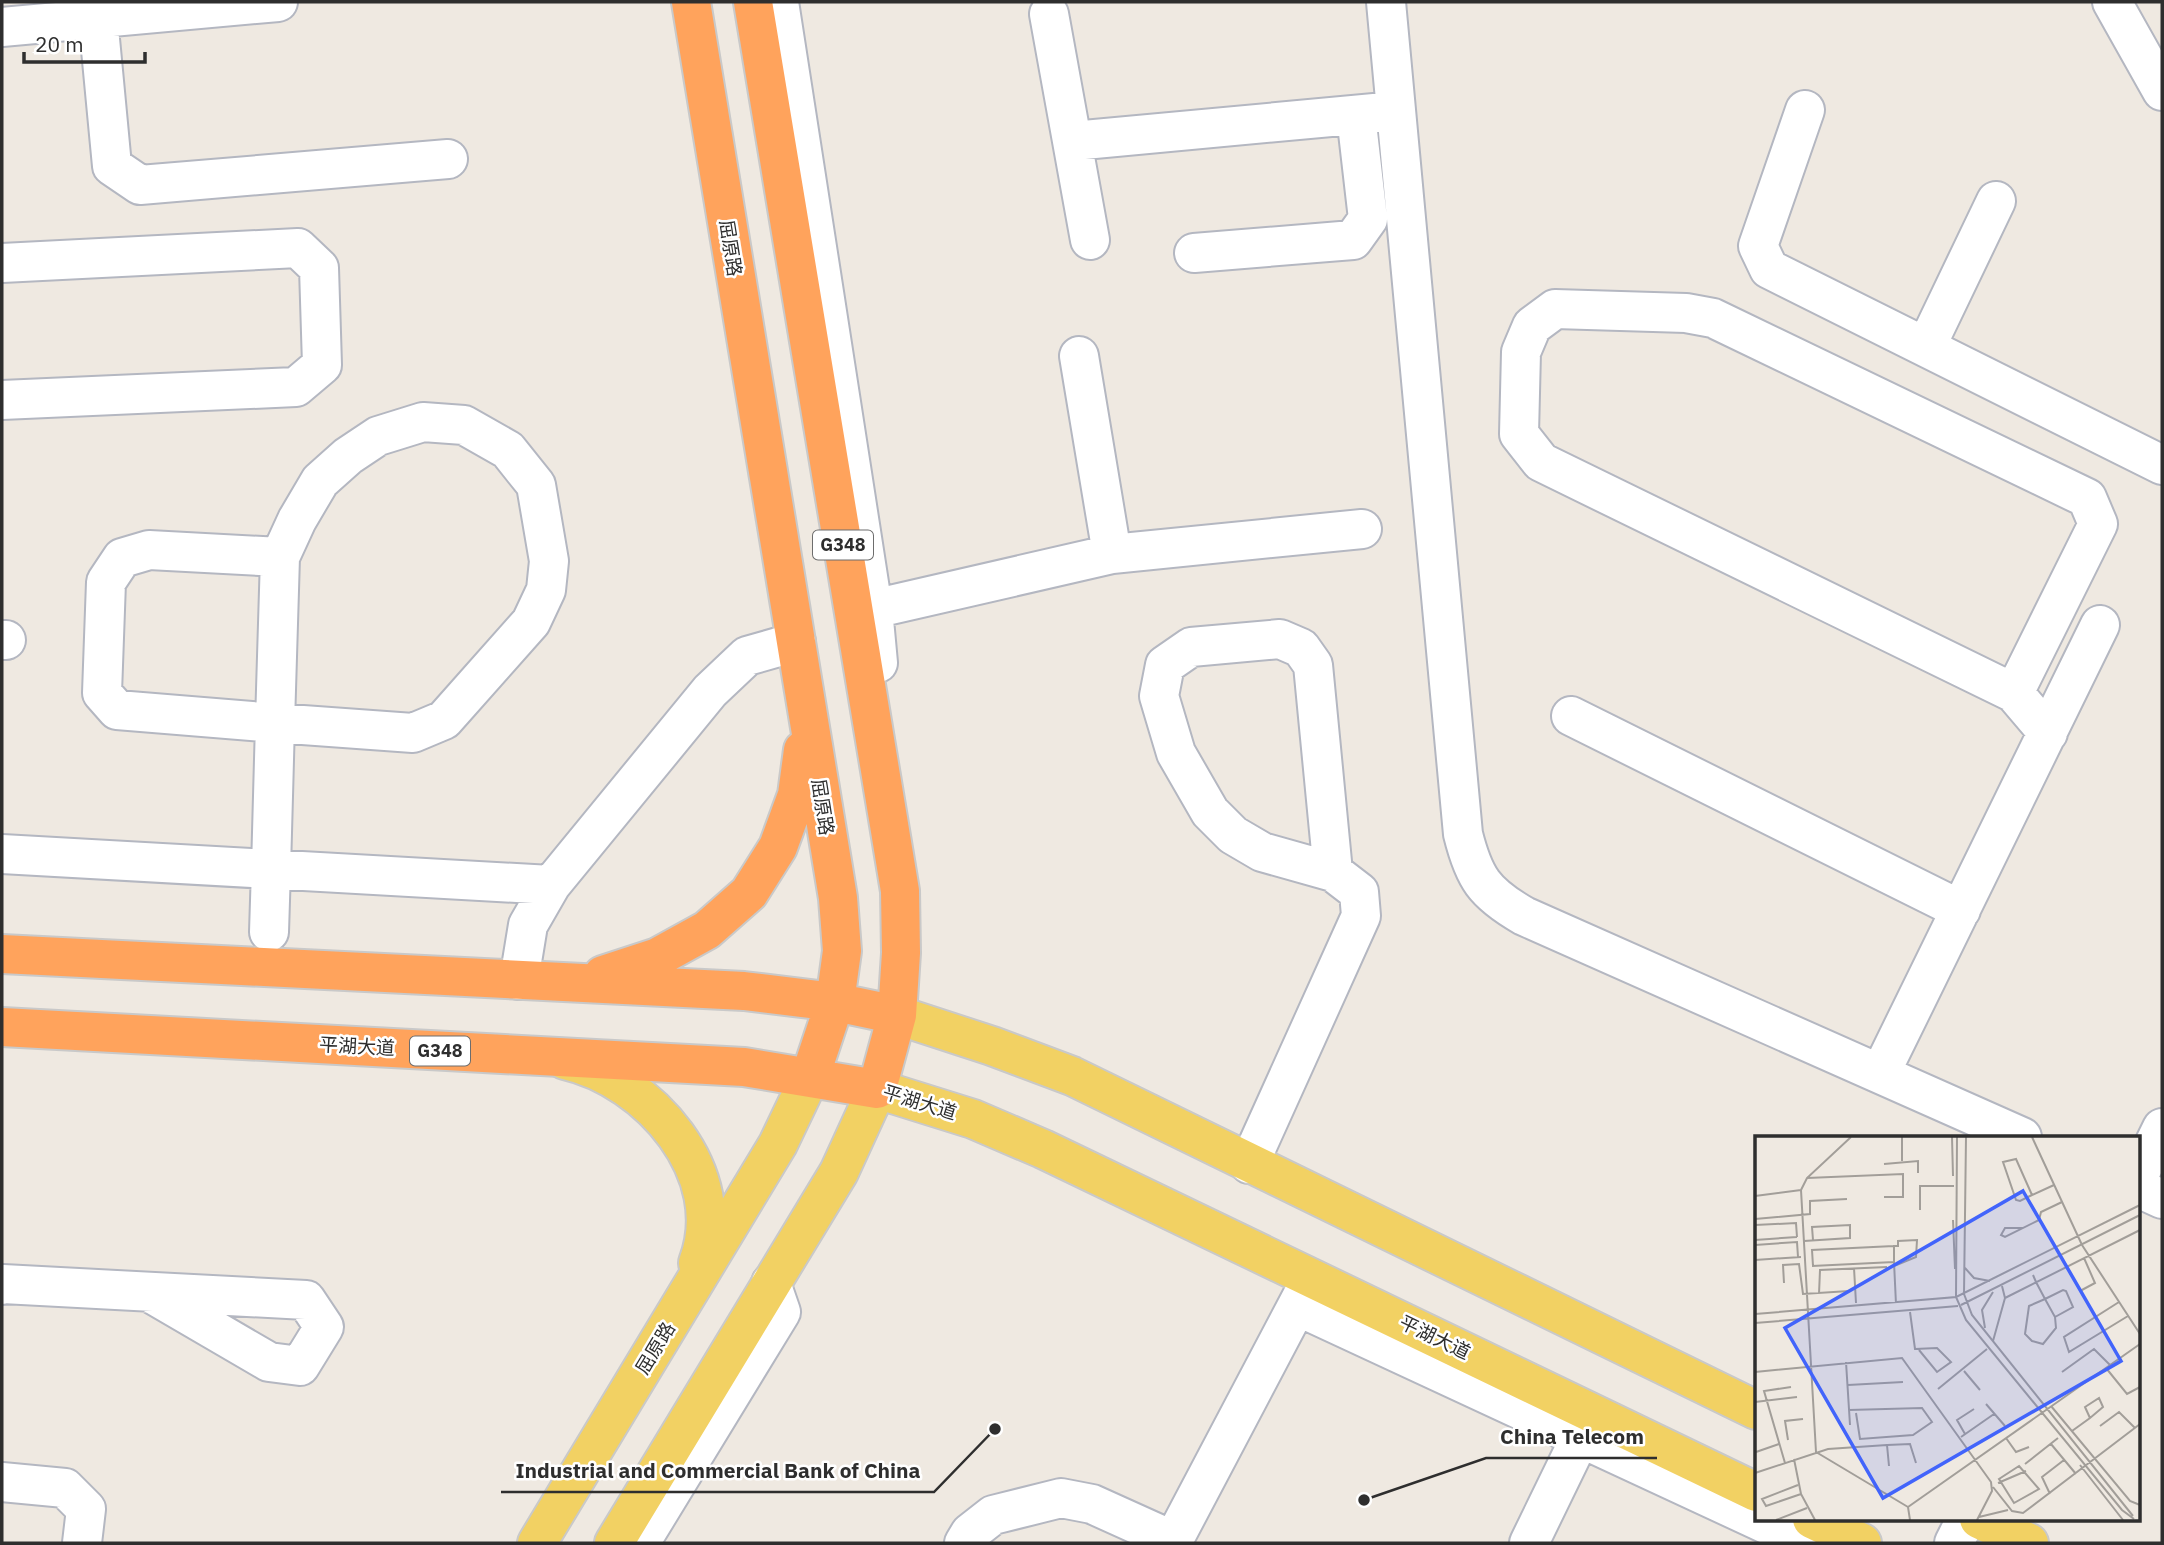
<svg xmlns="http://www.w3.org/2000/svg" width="2164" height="1545" font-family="'IBM Plex Sans','Noto Sans SC',sans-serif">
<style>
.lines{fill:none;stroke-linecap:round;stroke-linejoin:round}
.minor-casing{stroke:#b4b7c1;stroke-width:42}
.major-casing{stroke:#c9c9c9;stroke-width:42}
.highway-casing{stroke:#c9c9c9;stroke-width:42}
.minor{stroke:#fff;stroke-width:38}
.major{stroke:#f2d163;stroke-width:38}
.highway{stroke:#ffa35c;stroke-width:38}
.labels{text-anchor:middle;stroke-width:5;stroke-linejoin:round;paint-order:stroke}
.shield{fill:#fff;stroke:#6d6d6d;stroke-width:2}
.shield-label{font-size:18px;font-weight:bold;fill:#2e2e2e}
.street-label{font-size:19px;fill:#2e2e2e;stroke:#fff}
.inset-road{fill:none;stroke:#a29e99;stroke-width:2}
.view{fill:#4264fb;fill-opacity:0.15;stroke:#4264fb;stroke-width:3.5}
.inset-edge{fill:none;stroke:#2e2e2e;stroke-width:3.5}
.leader{fill:none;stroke:#2e2e2e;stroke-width:2.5}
.callout-dot{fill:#2e2e2e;stroke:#fff;stroke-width:2.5}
.callout-label{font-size:21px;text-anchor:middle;font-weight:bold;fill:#2e2e2e;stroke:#fff;stroke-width:5;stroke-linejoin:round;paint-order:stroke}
</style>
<rect width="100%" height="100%" fill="#efe9e1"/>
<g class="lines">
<defs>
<path id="minor" d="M779,2L873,609L878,663
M1386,2L1463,834C1474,878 1484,893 1524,916L2022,1137
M2112,2L2162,91
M1049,14L1090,240
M98,18L112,166L140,185L448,159
M2,27L278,2
M1805,110L1758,246L1769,269L2162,465
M1073,141L1396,111
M1194,253L1353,240L1368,219L1356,115
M2,263L298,248L319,268L322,365L296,387L2,400
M1926,347L1996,201
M1079,356L1112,554
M873,609L1112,554L1362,529
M2,640H6
M2014,693L2098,524L2087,498L1713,318L1686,313L1555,309L1532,326L1521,352L1519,434L1541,462L2014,693L2048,733
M1571,716L1961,910
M2,854L551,885
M269,932L271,869L275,723L280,557L297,520L320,481L348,456L378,436L423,422L464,425L508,450L536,485L549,561L546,590L531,622L444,720L413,733L275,723L117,710L102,693L106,582L122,558L149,550L280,557
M519,980L528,925L551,885L710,691L747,656L796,642
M1880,1074L2100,625
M1249,1164L1361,916L1359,892L1333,872L1262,852L1233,835L1210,812L1176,753L1159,696L1165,665L1191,647L1280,639L1301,648L1313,665L1333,872
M2138,1177L2162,1128
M2138,1188L2162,1199
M2,1285L3,1284L306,1300L324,1327L300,1366L269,1362L149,1292
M1297,1306L1807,1543
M2,1482L65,1488L86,1509L82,1543
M640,1543L781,1312L771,1283
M964,1543L970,1533L993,1515L1061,1498L1092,1504L1174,1541
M1172,1543L1309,1283
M1529,1543L1581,1436
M1954,1543L1966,1519"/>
<path id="major" d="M897,1015L992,1046L1072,1076L1756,1410
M565,1060C649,1079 732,1173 698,1263
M1812,1519L1862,1543
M1979,1519L2029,1543
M537,1543L778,1144L810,1077
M614,1543L839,1172L877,1089L973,1119L1043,1149L1756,1492"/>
<path id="highway" d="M691,2L838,898L842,951L835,1002L810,1077
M2,954L744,991L835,1002L897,1015
M603,975L658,957L707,930L749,893L778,847L797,795L803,750
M2,1027L744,1067L877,1089L897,1015L901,953L900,891L753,2"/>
</defs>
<use href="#minor" class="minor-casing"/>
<use href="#major" class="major-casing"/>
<use href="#highway" class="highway-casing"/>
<use href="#minor" class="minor"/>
<use href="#major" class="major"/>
<use href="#highway" class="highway"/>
</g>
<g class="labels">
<g class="shield">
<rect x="813" y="530.5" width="60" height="29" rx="5"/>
<rect x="410" y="1036.5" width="60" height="29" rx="5"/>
</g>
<g class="shield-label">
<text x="843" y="551">G348</text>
<text x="440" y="1057">G348</text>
</g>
<g class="street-label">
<text transform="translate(731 248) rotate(81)" y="7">屈原路</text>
<text transform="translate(823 807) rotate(81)" y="7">屈原路</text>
<text transform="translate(357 1046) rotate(3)" y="7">平湖大道</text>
<text transform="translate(920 1102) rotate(17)" y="7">平湖大道</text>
<text transform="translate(1435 1337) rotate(26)" y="7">平湖大道</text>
<text transform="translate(655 1348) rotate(-59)" y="7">屈原路</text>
</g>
</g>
<g transform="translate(1755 1136)">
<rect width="385" height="385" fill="#efe9e1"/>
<path class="inset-road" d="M96,1L52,42L46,54L61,316L153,371L155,384M147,1V25M197,1L198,40M277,1L327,109L385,198M129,28L163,25V37M52,42L148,38V61H129M277,59L261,23L248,26L261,64L265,65L277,59L299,49M0,60L46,54M165,74V50H199M0,83L55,78V65L92,63M198,84L200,133M0,89L41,87L42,101M268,92H250L246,99L250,101L284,84L286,76L307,66M0,104L42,101M49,105L95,102V89L57,91L58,104M0,109L42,106L43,121M0,124L46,121M57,130L139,126M58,130L57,114L139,110M139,130L161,121L162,104L143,105V110H139V126L141,168M99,132L101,167M210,132L219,142L235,145M278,139L281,146L290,163L300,181L301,192L288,208L277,205L270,198L274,170L290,163L308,154L311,155L318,171L300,181M29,147L28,129L44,128L48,158L94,155M325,155L340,147L329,122M64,158L65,134L132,131M209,158L211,1M209,158L217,179L378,380M250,162L385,94M364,166L309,201L314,216L373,180M206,169L385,79M155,176L160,213L182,212L196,226L182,236L164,214M0,178L201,161L202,1M0,187L203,170M230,192L227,174L238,156M238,205L250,162L247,150M91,226L95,289M351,232L372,258L385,251M209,235L225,254M0,236L147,222L236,346L237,355L222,384M307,236L339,213L355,229M93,249L148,246M183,253L232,213M0,266L42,261M231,268L250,290M296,270L375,365L385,369M94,274L167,272L177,286L158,299L105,303L101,277M345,290L364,276L380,292M317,295L335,282L348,271L344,262L330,271L335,282M210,298L202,284L219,273M206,301L239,278M251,302L261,316L274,311M33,304L30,285L48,283M296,308L321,338M132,309L134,330M1,316L24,308M39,323L46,358L60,384M30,327L9,255L36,251M270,328L303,302M325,329L368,384M264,330L284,353L259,367L244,343ZM0,337L73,313L132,309L155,308L161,327M243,347L271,335M43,349L7,363L11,370L46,358M238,351L257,375L268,377L385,288M295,358L287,341L309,324M153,371L385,208M224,381L253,374M379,383L367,374L211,184L201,161L385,69M21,384L52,372"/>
<path class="view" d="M268,55L366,225L128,362L30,192Z"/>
<rect width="385" height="385" class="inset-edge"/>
</g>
<path class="leader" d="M1364 1500L1486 1458H1657M995 1429L934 1492H501"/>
<g class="callout-dot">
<circle cx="1364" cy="1500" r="7"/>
<circle cx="995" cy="1429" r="7"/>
</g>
<g class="callout-label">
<text x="1572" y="1444">China Telecom</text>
<text x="718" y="1478">Industrial and Commercial Bank of China</text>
</g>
<rect width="2164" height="1545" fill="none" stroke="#2e2e2e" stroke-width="7"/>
<path d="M24 52v10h121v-10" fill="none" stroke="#2e2e2e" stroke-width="3.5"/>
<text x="35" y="52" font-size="21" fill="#2e2e2e" stroke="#ffffff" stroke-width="5" paint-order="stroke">20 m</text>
</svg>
